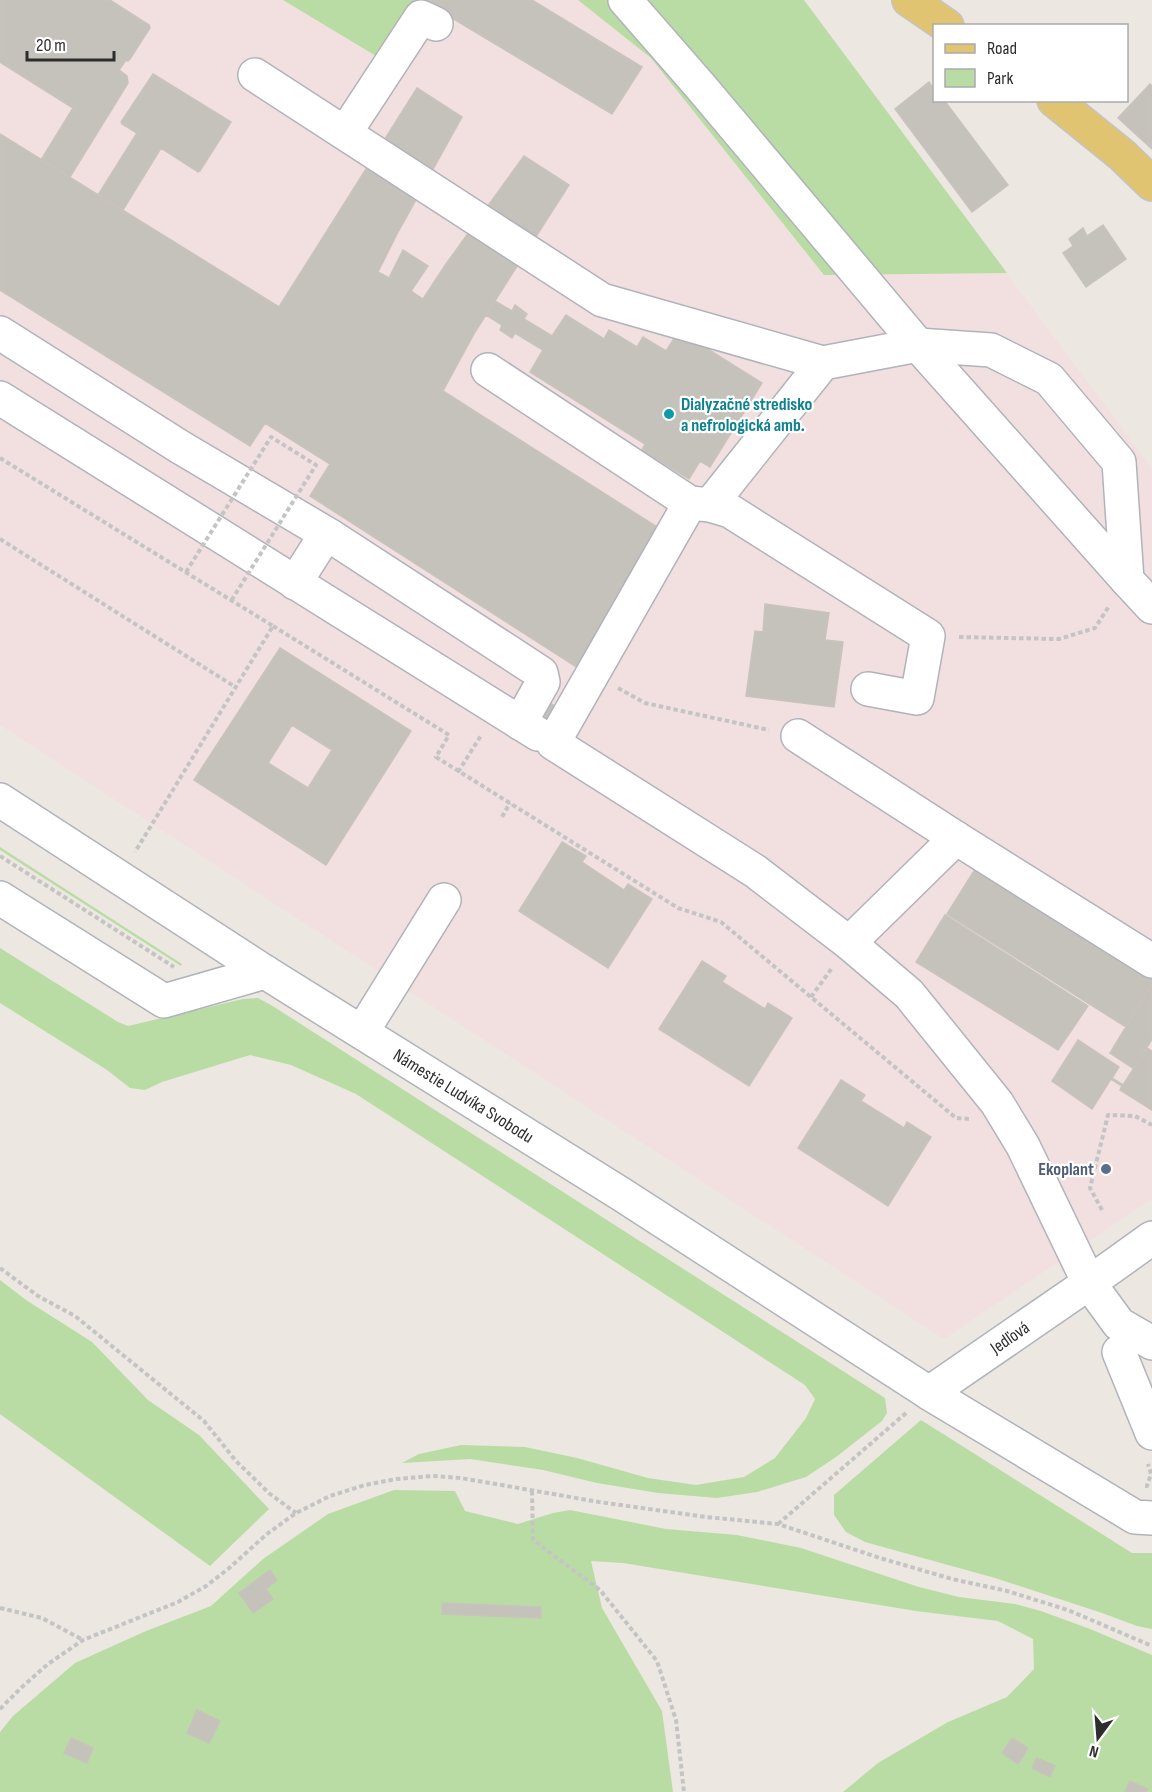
<svg xmlns="http://www.w3.org/2000/svg" width="1152" height="1792" font-family="'Sofia Sans Condensed',sans-serif">
<style>
.medical{fill:#f2e0e1}
.green{fill:#b9dca4}
.building{fill:#c5c2bc;stroke:#c8c3bb;stroke-width:1.5;fill-rule:evenodd}
.lines{fill:none;stroke-linecap:round;stroke-linejoin:round}
.minor-casing{stroke:#b1b3bb;stroke-width:36}
.major-casing{stroke:#c4c4c4;stroke-width:36}
.path{stroke:#c4c4c4;stroke-width:4;stroke-dasharray:4.5 3;stroke-linecap:butt}
.minor{stroke:#fff;stroke-width:33}
.major{stroke:#e1c472;stroke-width:33}
.path-bridge{stroke:#c4c4c4;stroke-width:4;stroke-dasharray:4.5 3;stroke-linecap:butt}
.culture-dot{fill:#0f9aa8;stroke:#fff;stroke-width:2}
.service-dot{fill:#5c6f8a;stroke:#fff;stroke-width:2}
.labels{text-anchor:middle;stroke-width:4.5;stroke-linejoin:round;paint-order:stroke}
.culture-label{font-size:18px;font-weight:bold;fill:#0d838f;stroke:#fff;text-anchor:start}
.street-label{font-size:18px;fill:#2d2d2d;stroke:#fff}
.service-label{font-size:18px;font-weight:bold;fill:#4e5e75;stroke:#fff;text-anchor:end}
</style>
<rect width="100%" height="100%" fill="#ece7e1"/>
<path class="medical" d="M0,0H804L1152,469V1199L944,1339L0,725Z"/>
<path class="green" d="M283,0H426L381,59Z
M578,0H804L1007,273L824,275L651,58Z
M0,847L182,964L181,966L0,850Z
M0,948L118,1022L128,1026L243,999L258,998L271,1005L885,1398L887,1413L882,1421L836,1457L806,1477L757,1492L717,1498L658,1493L597,1483L543,1470L470,1459L402,1463L419,1454L461,1445L525,1447L577,1458L648,1478L696,1485L744,1477L775,1458L806,1418L815,1399L805,1385L356,1094L291,1065L250,1055L162,1082L145,1090L130,1088L107,1070L0,1003Z
M0,1280L26,1300L92,1342L148,1400L199,1435L269,1509L210,1566L0,1414Z
M921,1420L1132,1553H1152V1629L1137,1626L1102,1613L995,1578L865,1542L846,1532L834,1515V1495Z
M394,1490L455,1491L465,1511L518,1524L553,1513L570,1510L666,1529L737,1535L801,1548L919,1587L959,1597L1015,1604L1041,1611L1090,1629L1152,1655V1792H843L878,1763L948,1722L1007,1697L1034,1669L1033,1639L998,1621L916,1611L623,1563L591,1561L602,1608L662,1711L673,1792H0V1732L13,1716L75,1663L146,1631L211,1606L263,1559L328,1514Z"/>
<path class="building" d="M0,0H110L149,25L150,28L130,59L128,61L126,60L119,70L127,76L128,83L70,177L41,160L73,108L0,62Z
M422,0H532L642,67L612,114Z
M153,74L231,122L200,171L198,172L161,148L123,210L98,195L137,133L122,124L121,122Z
M929,82L934,89V100H944L1008,185L972,212L895,109Z
M1150,84L1152,86V149L1118,118Z
M417,88L462,117L397,234L378,272L389,278L403,250L428,266L411,291L423,299L446,264L524,156L569,185L475,332L443,391L665,532L578,668L310,496L330,464L265,423L250,446L0,290V134L279,307Z
M1103,225L1126,259L1086,287L1063,253L1073,246L1069,239L1083,228L1087,236Z
M495,301L512,311L515,305L527,314L524,319L552,336L566,315L604,339L609,330L637,347L643,337L666,351L679,331L762,383L710,467L700,461L689,479L642,450L645,444L530,372L543,350L515,333L512,338L500,330L502,325L486,315Z
M765,604L829,613L825,640L843,642L834,707L746,696L755,631L763,632Z
M280,648L411,731L326,865L194,780ZM292,725L332,750L308,788L268,763Z
M546,700L556,707L544,726L534,720Z
M562,842L586,856L582,862L624,890L628,884L652,899L608,968L519,911Z
M977,866L1152,979V984L1126,1027L947,914Z
M945,915L1088,1006L1058,1050L916,962Z
M702,961L726,976L722,982L765,1009L768,1003L792,1018L749,1086L659,1029Z
M1152,984V1039L1134,1069L1110,1053Z
M1078,1040L1119,1067L1112,1078L1123,1085L1147,1048L1152,1051V1110L1120,1090L1122,1086L1111,1079L1092,1109L1052,1081Z
M841,1080L865,1095L861,1101L904,1128L907,1122L931,1137L888,1206L798,1148Z
M270,1570L277,1580L266,1589L273,1599L253,1613L239,1593Z
M442,1603L541,1607V1618L442,1614Z
M197,1710L220,1721L209,1743L187,1733Z
M71,1738L93,1748L87,1763L64,1753Z
M1012,1738L1028,1748L1018,1764L1002,1753Z
M1037,1758L1055,1766L1050,1777L1032,1768Z
M1130,1781L1148,1789L1146,1792H1125Z"/>
<g class="lines">
<defs>
<g id="minor">
<path d="M625,0L701,87L918,345L1127,580"/>
<path d="M255,75L602,300L823,363"/>
<path d="M345,133L421,17L436,24"/>
<path d="M0,333L180,447L332,537L541,673L543,682L520,723"/>
<path d="M488,370L690,503L553,743L755,871L849,943L909,994L997,1103L1023,1146L1089,1283L1119,1324L1152,1343"/>
<path d="M0,398L538,734"/>
<path d="M690,503L710,505L730,511L928,636L917,698L868,689"/>
<path d="M710,505L823,363L918,345L991,350L1049,379L1119,462L1127,580L1152,607"/>
<path d="M295,583L326,534"/>
<path d="M798,736L956,838L1152,961"/>
<path id="s1" d="M0,800L265,972L621,1194L929,1393L1135,1517L1152,1518"/>
<path d="M0,898L164,1001L265,972"/>
<path d="M849,943L956,838"/>
<path d="M362,1032L444,900"/>
<path d="M1119,1352L1152,1433"/>
<path id="s2" d="M929,1393L1089,1283L1152,1238"/>
</g>
<path id="major" d="M909,0L947,26
M1054,100L1122,155L1152,184"/>
</defs>
<use href="#minor" class="minor-casing"/>
<use href="#major" class="major-casing"/>
<path class="path" d="M0,458L273,626L135,852
M0,539L237,688
M273,626L449,735L436,757L678,908L721,922L956,1118L970,1119
M959,637L1059,639L1095,628L1109,606
M618,688L645,703L769,730
M458,772L482,734
M502,817L510,803
M0,856L174,967
M811,997L832,968
M1102,1210L1090,1188L1108,1115L1135,1116L1152,1125
M0,1268L38,1296L75,1316L204,1421L236,1461L270,1494L296,1513
M1145,1486H1147L1151,1474L1148,1464
M532,1491L533,1540L600,1590L657,1661L676,1720L684,1792
M778,1524L906,1413
M0,1608L42,1618L83,1640
M0,1709L21,1688L48,1664L83,1640L178,1602L206,1586L228,1569L267,1534L296,1513L330,1496L365,1485L396,1479L433,1476L461,1478L599,1502L706,1517L778,1524L880,1558L952,1579L1007,1591L1068,1610L1152,1646"/>
<use href="#minor" class="minor"/>
<use href="#major" class="major"/>
<path class="path-bridge" d="M186,572L271,437L316,465L231,601"/>
</g>
<circle class="culture-dot" cx="669" cy="414" r="6"/>
<circle class="service-dot" cx="1106" cy="1169" r="6"/>
<g class="labels">
<g class="culture-label">
<text x="681" y="410">Dialyzačné stredisko<tspan x="681" dy="21">a nefrologická amb.</tspan></text>
</g>
<g class="street-label">
<text dy="6" stroke="none"><textPath href="#s1" startOffset="550">Námestie Ludvíka Svobodu</textPath></text>
<text dy="6" stroke="none"><textPath href="#s2" startOffset="98">Jedľová</textPath></text>
</g>
<g class="service-label">
<text x="1094" y="1175">Ekoplant</text>
</g>
</g>
<rect x="933" y="24" width="195" height="78" fill="#ffffff" stroke="#ababab" stroke-width="1.5"/>
<rect x="945" y="44" width="30" height="9" fill="#e1c472" stroke="#ababab" stroke-width="1.5"/>
<text x="987" y="54" font-size="18" fill="#2d2d2d">Road</text>
<rect x="945" y="69" width="30" height="18" fill="#b9dca4" stroke="#ababab" stroke-width="1.5"/>
<text x="987" y="84" font-size="18" fill="#2d2d2d">Park</text>
<g transform="translate(1098 1738) rotate(196)" stroke="#ffffff" stroke-width="4.5" paint-order="stroke">
<path d="M0-4.5L10 22L0 15L-10 22Z" fill="#2d2d2d"/>
<text y="-9" font-size="16" font-weight="bold" text-anchor="middle" fill="#2d2d2d">N</text>
</g>
<path d="M27 51v9h87v-9" fill="none" stroke="#2d2d2d" stroke-width="3"/>
<text x="36" y="51" font-size="18" fill="#2d2d2d" stroke="#ffffff" stroke-width="4.5" paint-order="stroke">20 m</text>
</svg>
